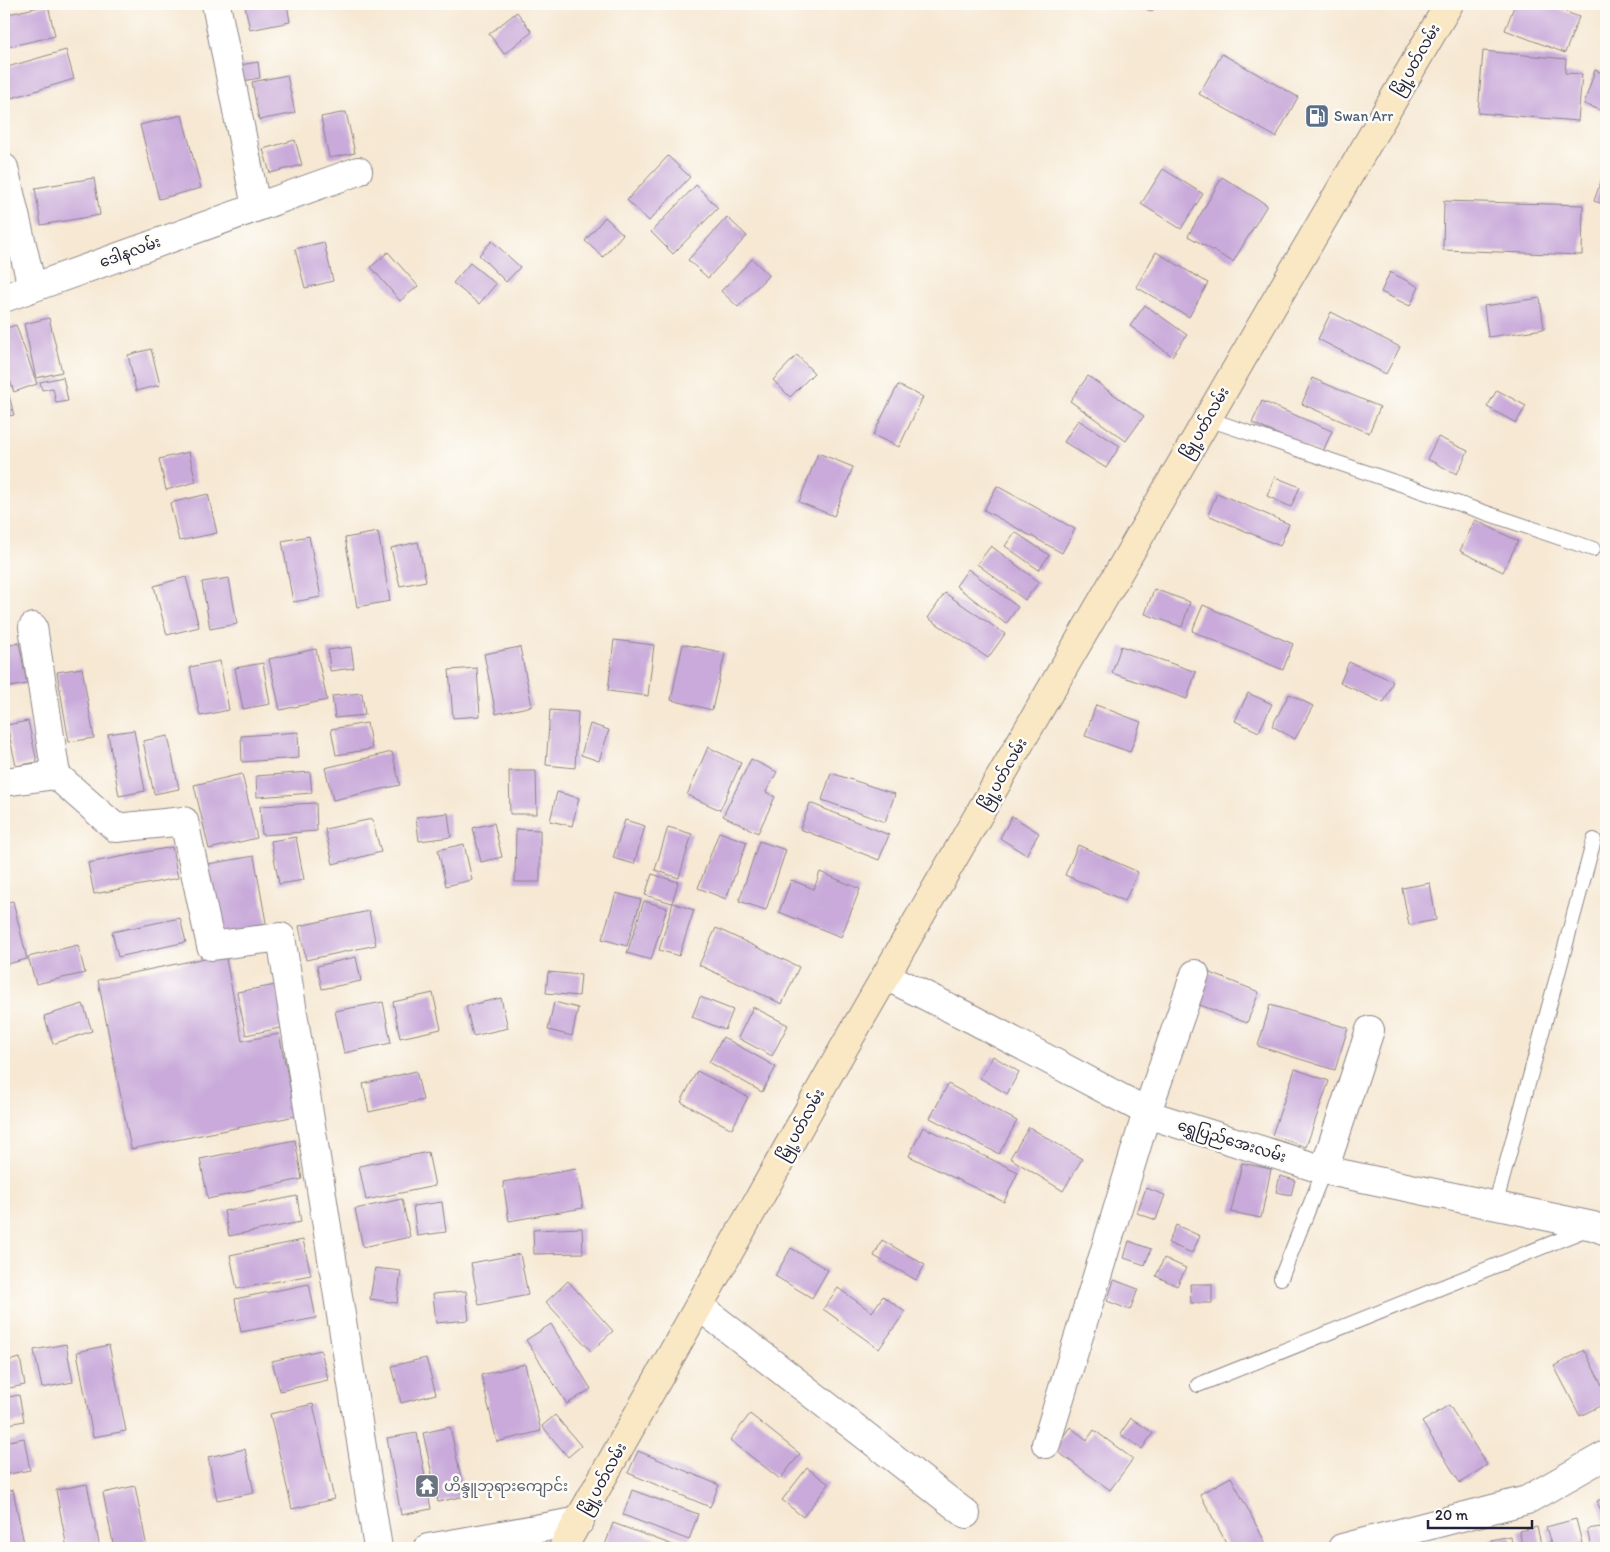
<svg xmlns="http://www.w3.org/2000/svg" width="1610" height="1552" font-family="Itim,'Noto Sans Myanmar',sans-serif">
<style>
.building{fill:#c9aada}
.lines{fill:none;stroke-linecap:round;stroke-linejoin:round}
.lane-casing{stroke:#8c8587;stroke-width:16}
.street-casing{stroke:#8c8587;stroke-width:30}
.secondary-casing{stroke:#8c8587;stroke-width:30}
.lane{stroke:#fff;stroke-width:14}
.street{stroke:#fff;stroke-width:28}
.secondary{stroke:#fae7c3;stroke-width:28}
.labels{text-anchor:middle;stroke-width:5;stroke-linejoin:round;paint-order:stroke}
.street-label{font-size:15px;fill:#22223b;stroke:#fdfcf7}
.service-label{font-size:15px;fill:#4e5e75;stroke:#fdfcf7;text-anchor:start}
.worship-label{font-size:15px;fill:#5b616d;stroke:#fdfcf7;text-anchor:start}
</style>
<rect width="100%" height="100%" fill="#fdfcf7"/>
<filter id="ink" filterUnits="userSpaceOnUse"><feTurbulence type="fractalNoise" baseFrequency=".02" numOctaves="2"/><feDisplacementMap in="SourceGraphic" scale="10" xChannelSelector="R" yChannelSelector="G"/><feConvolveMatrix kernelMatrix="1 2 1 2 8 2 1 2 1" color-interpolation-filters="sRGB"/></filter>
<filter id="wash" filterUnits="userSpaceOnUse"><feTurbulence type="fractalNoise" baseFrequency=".0096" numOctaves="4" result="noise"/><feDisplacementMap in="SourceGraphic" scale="20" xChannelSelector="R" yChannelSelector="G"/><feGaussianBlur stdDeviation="1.12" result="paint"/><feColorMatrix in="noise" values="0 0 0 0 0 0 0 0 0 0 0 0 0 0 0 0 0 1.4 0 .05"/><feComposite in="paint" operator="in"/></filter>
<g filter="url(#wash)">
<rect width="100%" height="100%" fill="#f6e8d3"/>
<g id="blocks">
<path class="building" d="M259,4H287L290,22L250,30L245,6Z
M1137,4H1156L1152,12Z
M1515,4H1545L1579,17L1565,53L1505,30Z
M48,5L55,36L7,47L4,34V15Z
M517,12L532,32L504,54L489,34Z
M66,50L74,79L12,98L4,68Z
M1483,51L1566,59L1565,73L1582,74L1578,121L1478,113Z
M1222,54L1298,97L1276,137L1199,94Z
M258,62L260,78L237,82L234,66Z
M1595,70L1606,74V112L1584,104Z
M287,75L295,113L259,120L252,82Z
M346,112L355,153L329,158L321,117Z
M182,115L201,188L159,199L140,125Z
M295,140L302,165L270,173L263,149Z
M668,156L690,177L649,221L627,200Z
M1606,166V205L1594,201Z
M1163,169L1203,194L1181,229L1141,204Z
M1222,177L1267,205L1233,262L1188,236Z
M94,178L100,215L41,225L35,188Z
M696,185L718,208L673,254L651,232Z
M1444,201L1583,205L1582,255L1443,250Z
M605,217L623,234L603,257L585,241Z
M727,217L747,236L708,278L688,260Z
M492,241L520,267L506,282L479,255Z
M324,242L333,281L305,288L295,249Z
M388,252L418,286L400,301L371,267Z
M1156,252L1208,283L1189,317L1136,287Z
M752,259L769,275L738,307L721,291Z
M470,263L496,284L479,304L453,283Z
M1390,272L1419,287L1410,306L1381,292Z
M1540,298L1544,329L1488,337L1484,306Z
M1145,305L1187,335L1172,356L1130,326Z
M1331,312L1400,347L1386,374L1318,339Z
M49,318L62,372L36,378L24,324Z
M16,325L37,384L14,392L4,363V329Z
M151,349L160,385L136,391L128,355Z
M797,355L814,373L790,397L773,380Z
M4,375L14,415L4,417Z
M1088,376L1144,416L1126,441L1070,401Z
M63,377L68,401L56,403L53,388L42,390L40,382Z
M1312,378L1380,407L1369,433L1302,404Z
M898,385L923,397L899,447L873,435Z
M1497,390L1526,406L1516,423L1487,407Z
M1262,401L1332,431L1322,454L1252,423Z
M1078,420L1120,446L1106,468L1064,442Z
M1438,437L1468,451L1457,474L1427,459Z
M189,452L196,482L166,490L159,459Z
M818,453L853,467L834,516L799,502Z
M1275,477L1300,487L1291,507L1267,496Z
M997,486L1075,529L1062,553L984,510Z
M1217,493L1289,524L1280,546L1208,515Z
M208,494L217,533L179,541L170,503Z
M1475,520L1518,541L1503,572L1460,551Z
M378,532L390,601L357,607L345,538Z
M1015,532L1049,555L1039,570L1005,546Z
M309,536L321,597L293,602L282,541Z
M418,542L426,581L400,586L391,548Z
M991,546L1039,582L1025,600L977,564Z
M968,569L1018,607L1006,624L956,586Z
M186,577L199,627L167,635L154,586Z
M229,578L237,624L210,629L202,582Z
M1154,589L1190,602L1182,627L1145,614Z
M945,593L1005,634L988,658L928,618Z
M1203,605L1293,644L1283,670L1192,631Z
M614,640L654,645L648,696L608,691Z
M19,643L27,684L4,688V646Z
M683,644L725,653L712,710L671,700Z
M1121,646L1196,672L1187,699L1112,673Z
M351,647L354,668L330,671L328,650Z
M520,647L532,706L496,714L484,654Z
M316,649L327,700L280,710L269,659Z
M220,661L229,710L200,716L190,667Z
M1349,662L1393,681L1384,703L1340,683Z
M263,663L270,704L243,709L235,668Z
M82,668L94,738L69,742L57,672Z
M477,668L480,716L453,718L449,670Z
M362,693L365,715L335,718L332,696Z
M1248,693L1272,704L1259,732L1235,721Z
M1289,694L1313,706L1295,739L1272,726Z
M1096,705L1141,722L1130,752L1085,736Z
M550,710L578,712L575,768L546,765Z
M28,721L37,762L16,766L7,725Z
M367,723L372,749L336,755L331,729Z
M590,724L609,730L599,761L581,755Z
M134,730L145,791L119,796L108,734Z
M298,732L299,758L242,762L241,736Z
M168,736L179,789L154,794L143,741Z
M4,744L9,767L4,768Z
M708,747L741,763L720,810L687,795Z
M392,752L400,785L333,800L325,768Z
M751,759L777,772L766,792L775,797L758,833L723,816Z
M509,771H536L537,814H510Z
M310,772L312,793L257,797L256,776Z
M831,773L895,794L885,822L822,800Z
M242,774L257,838L209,849L194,785Z
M557,792L579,798L572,826L550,821Z
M316,803L317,831L262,835L260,806Z
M810,803L889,835L879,860L800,829Z
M448,813L451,837L419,841L416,817Z
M1012,816L1039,833L1026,855L1000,838Z
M372,819L381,852L333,864L325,829Z
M625,820L645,826L634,864L613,858Z
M494,823L502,857L481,862L473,828Z
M668,827L692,834L679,878L655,870Z
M516,829L540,830V882H515Z
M719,832L747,842L726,899L698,888Z
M296,837L304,880L279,884L271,841Z
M759,841L786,850L766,910L739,901Z
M464,844L472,880L446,886L438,850Z
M1078,845L1138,872L1125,901L1065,875Z
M172,847L178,878L94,894L88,863Z
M254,856L267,928L221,936L208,864Z
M820,872L860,889L841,937L779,912L791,880L814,889Z
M652,874L678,882L672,903L645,895Z
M1430,883L1436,920L1409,925L1402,888Z
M616,893L641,900L627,946L602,939Z
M13,901L27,959L4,965V903Z
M644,901L667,908L651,960L627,953Z
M673,903L694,910L679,956L659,950Z
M369,911L376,945L306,960L299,926Z
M180,918L186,942L118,957L112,932Z
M716,928L799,967L782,1004L699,965Z
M78,945L85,973L36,984L28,957Z
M225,954L242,1041L279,1034L296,1116L131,1149L98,980Z
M356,957L361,981L322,989L317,966Z
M1203,970L1259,992L1247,1023L1192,1002Z
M548,972L581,975L579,996L546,993Z
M276,985L285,1027L246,1035L237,992Z
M433,993L441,1029L400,1038L393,1002Z
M700,997L733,1010L725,1030L692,1017Z
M501,998L508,1028L473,1036L466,1006Z
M383,1002L391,1043L344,1053L335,1011Z
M554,1002L578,1008L572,1036L548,1030Z
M83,1004L92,1031L53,1044L44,1016Z
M1270,1005L1348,1028L1335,1070L1258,1046Z
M753,1007L788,1025L772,1056L738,1038Z
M723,1037L776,1067L762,1092L709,1062Z
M993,1056L1019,1072L1007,1094L980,1078Z
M1295,1069L1329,1081L1306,1147L1272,1135Z
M416,1071L423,1100L369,1112L363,1084Z
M697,1071L748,1097L732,1129L681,1102Z
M948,1084L1017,1121L999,1154L930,1118Z
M923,1127L1018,1172L1004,1202L909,1156Z
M1029,1127L1082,1159L1063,1191L1010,1158Z
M295,1140L302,1179L208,1199L200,1159Z
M428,1152L435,1186L366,1200L359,1166Z
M1242,1163L1271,1169L1261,1218L1231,1212Z
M576,1169L583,1208L509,1221L503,1182Z
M1280,1176L1295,1180L1291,1195L1276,1192Z
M1146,1188L1165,1195L1156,1220L1137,1213Z
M297,1196L301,1222L229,1236L224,1211Z
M402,1199L410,1237L363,1247L355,1209Z
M442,1202L446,1232L417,1236L413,1206Z
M1176,1225L1200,1236L1192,1253L1168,1243Z
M582,1228L583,1253L534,1254L533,1230Z
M303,1240L311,1275L237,1289L230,1255Z
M882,1240L925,1265L916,1280L874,1256Z
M1129,1241L1151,1249L1145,1265L1124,1258Z
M791,1248L828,1270L812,1298L775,1276Z
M520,1254L528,1295L479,1305L471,1263Z
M1164,1258L1186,1268L1177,1286L1156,1276Z
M375,1268L401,1271L397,1303L370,1299Z
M1114,1280L1138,1289L1130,1310L1107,1301Z
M568,1281L613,1331L591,1351L546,1302Z
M309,1284L316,1318L241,1332L235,1299Z
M1190,1284H1212V1303H1191Z
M838,1288L872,1312L883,1296L905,1312L879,1349L823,1309Z
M466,1291L469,1320L436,1323L433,1294Z
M551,1324L591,1389L567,1404L526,1340Z
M66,1344L73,1382L42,1388L34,1350Z
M109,1345L126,1431L93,1437L77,1352Z
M321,1350L328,1380L280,1391L272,1361Z
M1584,1350L1606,1393V1403L1580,1416L1554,1366Z
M20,1358L25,1385L4,1389V1362Z
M426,1358L436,1394L401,1403L392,1366Z
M525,1364L541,1431L497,1442L481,1375Z
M19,1395L24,1421L4,1425V1398Z
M313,1404L334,1499L292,1509L270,1414Z
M1449,1405L1487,1465L1460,1483L1422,1422Z
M750,1414L800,1454L780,1479L730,1440Z
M555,1415L581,1446L568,1457L542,1426Z
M1131,1418L1153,1433L1142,1449L1120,1434Z
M450,1427L465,1496L438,1502L423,1433Z
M1070,1427L1087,1440L1094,1430L1133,1459L1110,1490L1054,1449Z
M417,1433L431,1509L401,1515L387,1438Z
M24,1438L30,1470L4,1475V1442Z
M245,1449L254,1493L217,1500L208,1457Z
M638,1451L719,1485L710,1507L628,1473Z
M807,1468L829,1484L803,1517L782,1500Z
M1231,1477L1265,1542L1252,1548H1229L1200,1494Z
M87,1484L100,1548H67L56,1490Z
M135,1486L147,1548H114L103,1493Z
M13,1490L25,1548H4V1492Z
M632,1490L698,1514L689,1540L623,1515Z
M1606,1497V1525L1597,1501Z
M1576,1519L1582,1543L1563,1548H1552L1546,1527Z
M613,1523L681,1548H604Z
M1537,1527L1542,1548H1523L1519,1531Z
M1601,1527L1606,1548H1591L1587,1529Z
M1510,1536L1514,1548H1493L1491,1540Z
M1449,1544L1450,1548H1427V1547Z"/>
</g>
</g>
<g filter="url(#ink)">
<use href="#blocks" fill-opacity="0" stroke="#8c8587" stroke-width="1"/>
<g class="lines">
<defs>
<path id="lane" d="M1208,419L1593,549
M1495,1206L1594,840
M1281,1278L1324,1170
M1198,1385L1587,1229"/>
<path id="street" d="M216,4L256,207
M4,168L32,287
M4,298L358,171
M33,627L56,775L116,828L184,821L211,946L281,937L378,1548
M4,782L56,775
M886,976L972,1019L1159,1118L1324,1170L1593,1226L1606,1231
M1324,1170L1370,1030
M700,1307L966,1514
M1046,1444L1147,1112L1195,974
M428,1548L580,1521
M1342,1548L1527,1500L1606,1455"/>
<path id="secondary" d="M563,1548L834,1065L1272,307L1449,4"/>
</defs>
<use href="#lane" class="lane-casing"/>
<use href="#street" class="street-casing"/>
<use href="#secondary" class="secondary-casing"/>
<use href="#lane" class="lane"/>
<use href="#street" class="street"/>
<use href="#secondary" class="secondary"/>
</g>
</g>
<defs>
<symbol id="fuel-square" viewBox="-11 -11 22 22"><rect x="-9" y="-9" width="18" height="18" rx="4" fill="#5c6f8a" stroke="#fdfcf7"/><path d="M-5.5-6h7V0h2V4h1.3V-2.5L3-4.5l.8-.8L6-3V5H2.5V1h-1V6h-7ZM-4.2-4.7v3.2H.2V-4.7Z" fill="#fff"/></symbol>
<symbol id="temple-square" viewBox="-11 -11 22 22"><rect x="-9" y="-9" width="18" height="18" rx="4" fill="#6b7280" stroke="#fdfcf7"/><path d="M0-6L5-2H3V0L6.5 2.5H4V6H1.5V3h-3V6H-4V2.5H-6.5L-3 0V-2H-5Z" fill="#fff"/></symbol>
</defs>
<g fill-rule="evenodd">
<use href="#fuel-square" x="1303" y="102" width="28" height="28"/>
<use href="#temple-square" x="413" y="1472" width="28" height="28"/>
</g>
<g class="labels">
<g class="street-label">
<text transform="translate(1416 60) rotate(-60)" y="5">မြို့ပတ်လမ်း</text>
<text transform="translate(130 252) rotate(-20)" y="5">ဒေါနလမ်း</text>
<text transform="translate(1205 423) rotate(-60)" y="5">မြို့ပတ်လမ်း</text>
<text transform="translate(1003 774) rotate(-60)" y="5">မြို့ပတ်လမ်း</text>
<text transform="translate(801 1125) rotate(-61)" y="5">မြို့ပတ်လမ်း</text>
<text transform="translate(1232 1141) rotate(17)" y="5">ရွှေပြည်အေးလမ်း</text>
<text transform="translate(603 1479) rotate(-61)" y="5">မြို့ပတ်လမ်း</text>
</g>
<g class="service-label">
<text x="1334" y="121">Swan Arr</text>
</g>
<g class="worship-label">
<text x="444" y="1491">ဟိန္ဒူဘုရားကျောင်း</text>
</g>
</g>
<rect width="1610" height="1552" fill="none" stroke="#fdfcf7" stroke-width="20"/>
<path d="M1428 1520v8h104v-8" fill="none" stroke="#22223b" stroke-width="2.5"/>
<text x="1435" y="1520" font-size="15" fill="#22223b" stroke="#fdfcf7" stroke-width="4" paint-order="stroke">20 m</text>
</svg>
